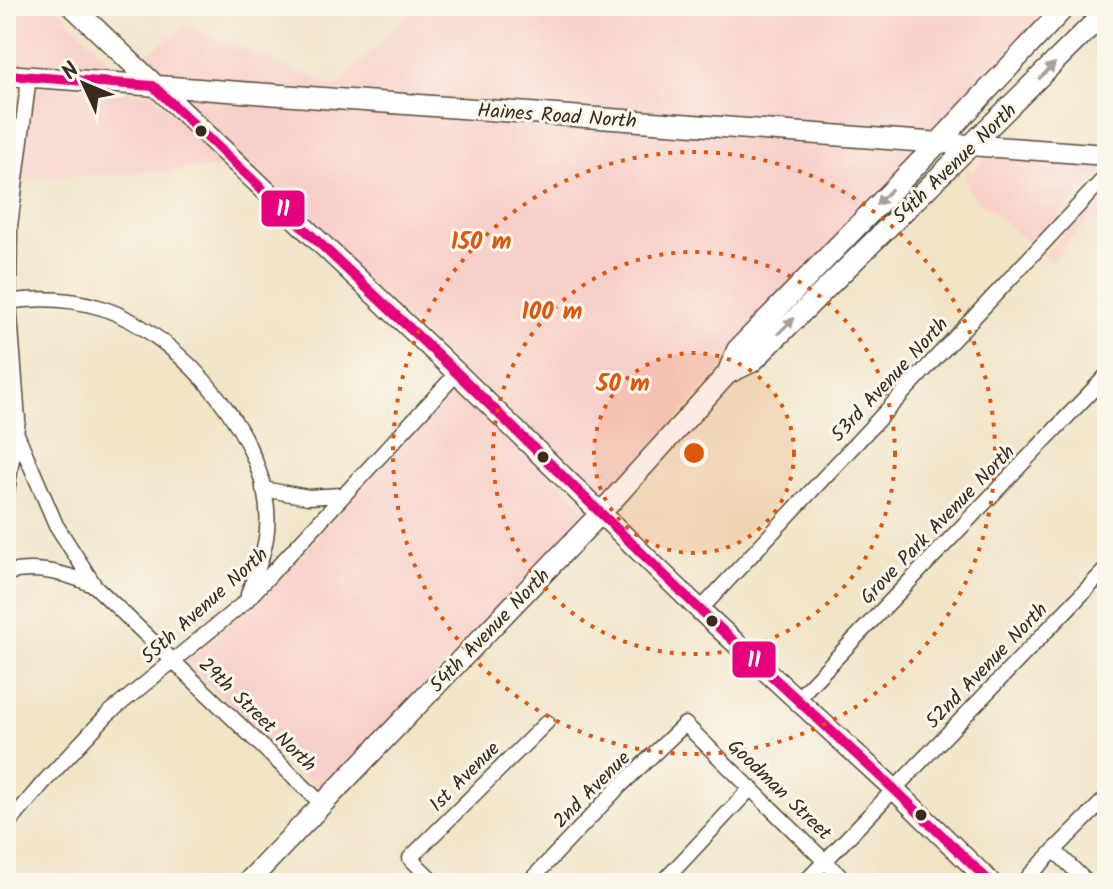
<svg xmlns="http://www.w3.org/2000/svg" width="1113" height="889" font-family="Kalam,sans-serif">
<style>
.built{fill:#f7d0c9}
.lines{fill:none;stroke-linecap:round;stroke-linejoin:round}
.street-casing{stroke:#564637;stroke-width:17}
.secondary-casing{stroke:#564637;stroke-width:23}
.street{stroke:#fff;stroke-width:14}
.secondary{stroke:#fff;stroke-width:20}
.bus-1-casing{stroke:#fbf7ec;stroke-width:16}
.bus-1{stroke:#e5007d;stroke-width:10}
.oneway{fill:#a79f9a}
.ring{fill:none;stroke:#df570d;stroke-width:4;stroke-dasharray:4 8}
.bus-dot{fill:#3b2a1e;stroke:#fbf7ec;stroke-width:3}
.labels{text-anchor:middle;stroke-width:6;stroke-linejoin:round;paint-order:stroke}
.street-label{font-size:20px;fill:#3b2a1e;stroke:#fbf7ec}
.centre{fill:#df570d;stroke:#fbf7ec;stroke-width:4}
.ring-label{font-size:24px;text-anchor:middle;font-weight:bold;fill:#df570d;stroke:#fbf7ec;stroke-width:6;stroke-linejoin:round;paint-order:stroke}
.line-badge{stroke:#fbf7ec;stroke-width:3}
.badge-label{font-size:22px;text-anchor:middle;font-weight:bold;fill:#fff}
</style>
<rect width="100%" height="100%" fill="#fbf7ec"/>
<filter id="ink" filterUnits="userSpaceOnUse"><feTurbulence type="fractalNoise" baseFrequency=".0125" numOctaves="2"/><feDisplacementMap in="SourceGraphic" scale="16" xChannelSelector="R" yChannelSelector="G"/><feConvolveMatrix kernelMatrix="1 2 1 2 8 2 1 2 1" color-interpolation-filters="sRGB"/></filter>
<filter id="wash" filterUnits="userSpaceOnUse"><feTurbulence type="fractalNoise" baseFrequency=".006" numOctaves="4" result="noise"/><feDisplacementMap in="SourceGraphic" scale="32" xChannelSelector="R" yChannelSelector="G"/><feGaussianBlur stdDeviation="1.8" result="paint"/><feColorMatrix in="noise" values="0 0 0 0 0 0 0 0 0 0 0 0 0 0 0 0 0 1.4 0 .05"/><feComposite in="paint" operator="in"/></filter>
<g filter="url(#wash)">
<rect width="100%" height="100%" fill="#f1e4c7"/>
<path class="built" d="M6,6H55L122,73L127,70L135,78L6,68Z
M415,6H1055L935,134L156,79L138,61L186,25L336,87Z
M6,83L20,84L8,180L6,181Z
M35,85L151,93L230,167L23,179Z
M173,94L922,148L599,503Z
M990,154L1107,164L1031,245L968,191L966,169L972,173Z
M1107,186V232L1090,218L1052,263L1043,255Z
M458,383L589,512L322,793L185,662L247,610L249,611L310,546L345,503L349,502V498Z"/>
</g>
<g filter="url(#ink)">
<g class="lines">
<defs>
<path id="street" d="M6,302C39,297 70,298 102,308C181,334 275,443 267,530C265,553 256,573 248,594
M17,434L56,525L95,586
M263,489L308,497L341,495
M6,498L18,420L9,302L10,226L29,77
M6,573C37,565 67,573 95,586L322,804
M700,610L1107,175
M796,700L1107,375
M6,827L43,783L108,714L245,602L457,373
M1054,850L1088,883
M1029,876L1107,797
M435,883L410,858L547,722
M528,883L617,789L685,724L847,883
M662,883L751,788
M804,883L1107,568"/>
<path id="secondary" d="M72,6L457,373L700,610L894,789L991,883
M6,75L1107,155
M727,374L752,362L1107,10
M247,883L600,514L727,374L737,350L939,142L1066,6"/>
</defs>
<use href="#street" class="street-casing"/>
<use href="#secondary" class="secondary-casing"/>
<use href="#street" class="street"/>
<use href="#secondary" class="secondary"/>
<defs>
<path id="bus-1" d="M6,75L153,86L457,373L700,610L894,789L991,883"/>
</defs>
<use href="#bus-1" class="bus-1-casing"/>
<use href="#bus-1" class="bus-1"/>
</g>
<defs><path id="oneway-solid" d="M-6-.8H1V-3.2L6.5 0L1 3.2V.8H-6Z" transform="scale(2)"/></defs>
<g class="oneway">
<use href="#oneway-solid" transform="translate(1047 71) rotate(-45)"/>
<use href="#oneway-solid" transform="translate(884 197) rotate(134)"/>
<use href="#oneway-solid" transform="translate(786 326) rotate(-44)"/>
</g>
</g>
<circle cx="694" cy="453" r="100" fill="#df570d" fill-opacity=".12"/>
<g class="ring">
<circle cx="694" cy="453" r="100"/>
<circle cx="694" cy="453" r="201"/>
<circle cx="694" cy="453" r="301"/>
</g>
<g class="bus-dot">
<circle cx="201" cy="131" r="7"/>
<circle cx="543" cy="457" r="7"/>
<circle cx="712" cy="621" r="7"/>
<circle cx="921" cy="815" r="7"/>
</g>
<g class="labels">
<g class="street-label">
<text transform="translate(557 115) rotate(4)" y="7">Haines Road North</text>
<text transform="translate(954 163) rotate(-44)" y="7">54th Avenue North</text>
<text transform="translate(889 379) rotate(-47)" y="7">53rd Avenue North</text>
<text transform="translate(937 524) rotate(-46)" y="7">Grove Park Avenue North</text>
<text transform="translate(204 605) rotate(-42)" y="7">55th Avenue North</text>
<text transform="translate(489 630) rotate(-46)" y="7">54th Avenue North</text>
<text transform="translate(986 665) rotate(-46)" y="7">52nd Avenue North</text>
<text transform="translate(258 714) rotate(44)" y="7">29th Street North</text>
<text transform="translate(464 776) rotate(-45)" y="7">1st Avenue</text>
<text transform="translate(591 789) rotate(-45)" y="7">2nd Avenue</text>
<text transform="translate(780 789) rotate(44)" y="7">Goodman Street</text>
</g>
</g>
<circle cx="694" cy="453" r="12" class="centre"/>
<g class="ring-label">
<text x="481" y="249">150 m</text>
<text x="552" y="319">100 m</text>
<text x="623" y="391">50 m</text>
</g>
<g class="line-badge">
<rect x="260" y="189" width="46" height="39" rx="8" fill="#e5007d"/>
<rect x="731" y="640" width="46" height="39" rx="8" fill="#e5007d"/>
</g>
<g class="badge-label">
<text x="283" y="216">11</text>
<text x="754" y="667">11</text>
</g>
<rect width="1113" height="889" fill="none" stroke="#fbf7ec" stroke-width="32"/>
<g transform="translate(84 84) rotate(314)" stroke="#fbf7ec" stroke-width="6" paint-order="stroke">
<path d="M0-6L14 30L0 20L-14 30Z" fill="#3b2a1e"/>
<text y="-12" font-size="22" font-weight="bold" text-anchor="middle" fill="#3b2a1e">N</text>
</g>
</svg>
